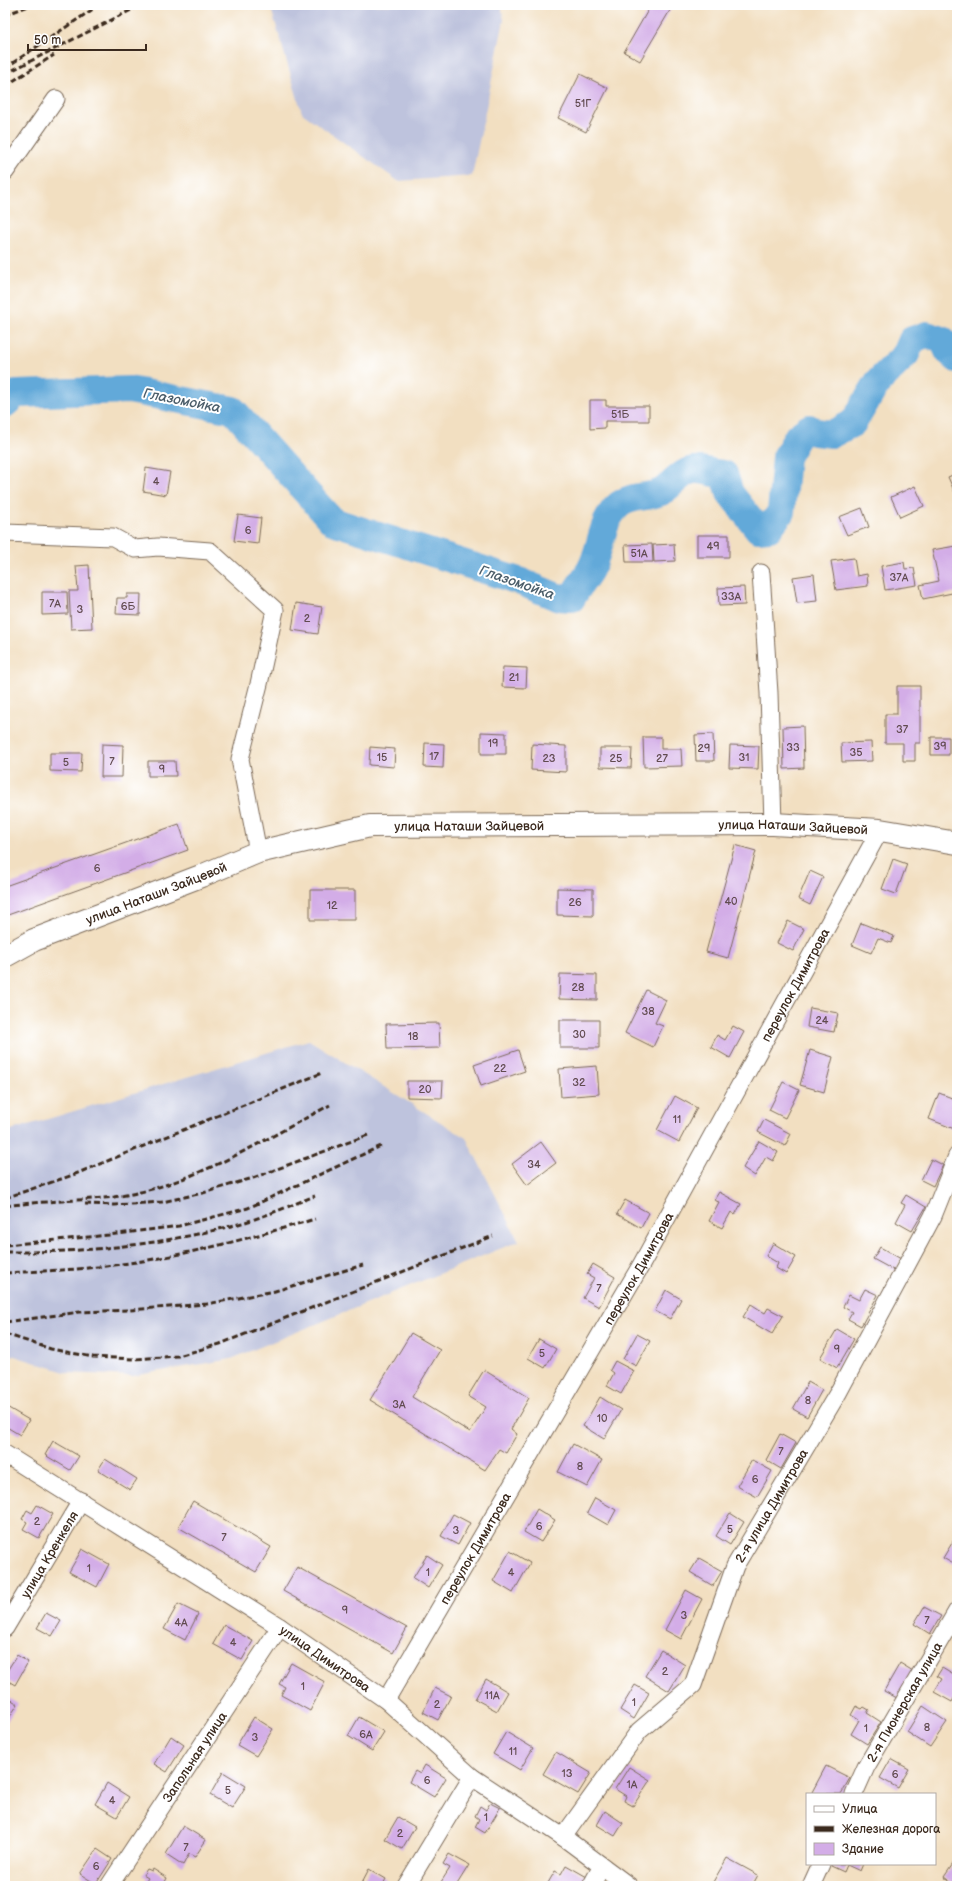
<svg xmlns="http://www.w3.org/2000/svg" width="962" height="1891" font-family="'Balsamiq Sans',sans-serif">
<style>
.industrial{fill:#bec3dd}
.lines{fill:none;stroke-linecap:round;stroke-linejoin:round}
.river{stroke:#62a9d9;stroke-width:28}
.building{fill:#d3ade7}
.minor-casing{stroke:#7b6957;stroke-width:19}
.tertiary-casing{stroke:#7b6957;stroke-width:24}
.minor{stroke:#fff;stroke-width:17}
.tertiary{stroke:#fff;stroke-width:22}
.rail{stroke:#3b2a1e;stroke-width:3;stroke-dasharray:6 3;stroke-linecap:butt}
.labels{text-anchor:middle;stroke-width:4;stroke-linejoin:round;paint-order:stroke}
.number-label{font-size:11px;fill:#614b50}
.street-label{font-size:13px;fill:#3b2a1e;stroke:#fff}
.water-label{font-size:14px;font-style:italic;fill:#4b5d69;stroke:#fff}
</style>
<rect width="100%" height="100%" fill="#fff"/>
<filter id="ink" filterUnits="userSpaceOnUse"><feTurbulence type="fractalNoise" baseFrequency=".025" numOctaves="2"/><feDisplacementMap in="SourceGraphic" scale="8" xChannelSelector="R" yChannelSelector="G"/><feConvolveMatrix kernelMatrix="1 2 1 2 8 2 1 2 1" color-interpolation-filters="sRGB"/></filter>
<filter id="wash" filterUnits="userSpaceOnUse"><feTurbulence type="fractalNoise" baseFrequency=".012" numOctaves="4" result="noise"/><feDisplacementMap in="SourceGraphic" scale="16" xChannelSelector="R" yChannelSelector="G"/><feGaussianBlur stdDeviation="0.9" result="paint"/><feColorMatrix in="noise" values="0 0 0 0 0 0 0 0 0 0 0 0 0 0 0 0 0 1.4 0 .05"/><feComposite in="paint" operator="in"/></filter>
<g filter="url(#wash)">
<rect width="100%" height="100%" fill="#f2dfc1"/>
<path class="industrial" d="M270,5H501L504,20L472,176L398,181L302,113Z
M309,1040L466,1138L519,1241L231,1359L132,1376L68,1373L5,1353V1132Z"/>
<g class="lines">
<path class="river" d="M5,404L16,394L129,390L233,410L332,521L519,581L557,597L572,598C577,588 584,580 590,570C602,549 600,520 620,504C632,495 648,498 661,492C672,486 683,469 697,470C706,470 715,474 724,474L730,493L758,529L769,528L781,512L786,457L798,436L809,428L815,432L832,434L853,423L878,382L906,354L912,340L927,335L943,340L948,351L957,359"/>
</g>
<g id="blocks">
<path class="building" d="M651,5L672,7L640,61L624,52Z
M580,74L608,88L586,132L558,118Z
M590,400H606V406H649V421H605V428L590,429Z
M146,468L170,472L166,495L143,491Z
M957,473V492L955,493L948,477Z
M915,486L924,506L900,517L891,497Z
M862,508L869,527L847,535L839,517Z
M238,515L261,518L258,544L234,541Z
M697,535H729V557H697Z
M652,544L653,562H626L625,545Z
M674,544L675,561L654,562L653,545Z
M956,546L957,592L923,599L920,585L939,581L932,550Z
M854,558L857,576L867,574L868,586L836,590L831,561Z
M904,562L905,569L914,568L917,585L885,590L881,566Z
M89,565L92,628L71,629L69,591H78L76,566Z
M814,574L817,601L797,603L793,577Z
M744,587L745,605L719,606L718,588Z
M42,592H67L68,614L42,615Z
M127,594H141L140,615L116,614L117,598H127Z
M296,603L322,607L318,634L292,630Z
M503,667L527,668L526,688L502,687Z
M897,686H920V743H915V761H903V743H885V714H897Z
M803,726L804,768L784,769L783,727Z
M481,732L506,733V754H481Z
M713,734L714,761H696L695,735Z
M643,737H661V749H681L682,766L644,767Z
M931,737H949V755H931Z
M871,742L872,761L842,762L841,743Z
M425,743L444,744L443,768L424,767Z
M102,744L123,745L122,777H101Z
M532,744L566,746V772L531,770Z
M730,745L759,746L758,769L729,768Z
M370,747L395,749L394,767L369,765Z
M600,748H632L631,768L600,767Z
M50,753H82L81,772L50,771Z
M148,761H175L176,776H148Z
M179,824L188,850L5,916V886Z
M735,845L756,851L728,958L706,952Z
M893,859L907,864L896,894L882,889Z
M810,871L823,877L810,905L798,899Z
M557,888L593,889V916L557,915Z
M310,890H355V920H310Z
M788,921L804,929L793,951L777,943Z
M861,923L894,936L891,943L878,938L871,953L852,945Z
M560,974L597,975V1000L559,999Z
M646,990L666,1000L655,1023L663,1026L653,1047L625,1033Z
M810,1008L838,1013L834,1032L807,1027Z
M560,1020H599V1048H560Z
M439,1023L440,1048L387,1049L386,1024Z
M733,1026L744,1032L730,1058L711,1047L717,1035L725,1040Z
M518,1050L525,1071L481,1086L474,1065Z
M810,1050L833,1057L824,1092L800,1085Z
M597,1066L599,1094L561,1097L559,1069Z
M407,1081H443L442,1098L407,1097Z
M783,1082L799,1090L785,1118L769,1110Z
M939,1093L957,1100V1130L929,1119Z
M675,1096L697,1108L679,1142L657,1130Z
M764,1120L791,1134L785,1146L758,1132Z
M759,1141L778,1152L773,1161L766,1157L755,1176L743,1168Z
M541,1142L556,1163L527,1185L512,1164Z
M931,1159L943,1165L933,1186L921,1180Z
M719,1192L741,1204L735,1215L731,1212L722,1228L709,1221L719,1202L714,1200Z
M906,1195L926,1207L912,1231L896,1222L905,1205L901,1203Z
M625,1200L649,1213L641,1228L617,1214Z
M773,1243L796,1257L786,1274L776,1268L778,1263L766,1256Z
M880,1247L901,1259L895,1271L873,1259Z
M593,1264L615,1277L599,1307L583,1298L594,1278L587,1274Z
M865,1289L878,1295L861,1326L848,1319L852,1312L843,1307L849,1295L859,1300Z
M666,1290L681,1299L670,1319L655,1311Z
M751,1304L765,1313L768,1308L783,1316L772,1334L743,1317Z
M837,1329L854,1339L837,1368L820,1358Z
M411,1333L440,1350L412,1397L470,1432L486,1407L468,1396L484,1370L529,1398L511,1429L517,1434L506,1453L499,1449L485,1470L370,1400Z
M637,1334L650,1341L636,1366L623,1359Z
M539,1339L556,1349L545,1368L528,1358Z
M615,1361L634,1371L621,1394L607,1386L614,1373L610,1370Z
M808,1382L822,1390L807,1417L793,1409Z
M600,1397L621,1410L604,1439L583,1426Z
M5,1406L29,1420L20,1435L5,1426Z
M780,1434L796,1443L781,1469L766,1460Z
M53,1441L79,1456L70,1470L45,1455Z
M573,1444L602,1460L587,1487L558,1472Z
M105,1459L137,1479L130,1490L98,1470Z
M752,1460L772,1471L757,1497L737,1486Z
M595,1498L616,1510L608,1525L587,1513Z
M193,1501L271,1547L256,1572L178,1527Z
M37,1505L53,1514L39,1538L23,1529L27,1522L22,1519L27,1510L32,1513Z
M537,1509L555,1520L541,1542L524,1532Z
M730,1513L744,1522L730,1545L716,1536Z
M453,1514L470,1523L458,1545L441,1536Z
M955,1538L957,1540V1566L943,1558Z
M82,1549L109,1564L97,1587L69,1572Z
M510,1551L530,1563L513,1593L493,1581Z
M427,1555L442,1565L428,1588L413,1578Z
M699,1558L722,1571L713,1586L690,1572Z
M297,1567L407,1628L393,1653L283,1591Z
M686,1590L702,1599L681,1639L665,1630Z
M178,1604L198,1614L185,1640L164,1629Z
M924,1607L941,1616L930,1634L914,1624Z
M46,1613L61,1621L52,1636L37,1628Z
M224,1625L253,1641L242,1660L213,1644Z
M661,1650L685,1665L669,1691L645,1676Z
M17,1655L28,1662L15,1685L5,1679V1674Z
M291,1663L325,1682L310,1711L281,1695L285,1687L279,1684Z
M900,1663L913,1671L897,1698L884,1691Z
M942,1668L957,1677V1693L952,1702L934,1692L942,1679L937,1676Z
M486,1679L508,1692L497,1711L475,1699Z
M635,1685L649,1693L634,1719L620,1710Z
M435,1688L451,1696L438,1720L423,1712Z
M5,1696L18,1704L5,1724Z
M856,1706L862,1709L864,1707L869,1710L867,1713L881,1722L867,1744L851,1734L859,1720L851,1715Z
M923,1706L947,1722L930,1747L907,1732Z
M254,1717L273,1729L256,1756L237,1745Z
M359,1717L384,1732L372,1751L348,1736Z
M506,1732L533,1748L520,1770L493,1754Z
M171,1736L184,1745L167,1772L154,1764Z
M556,1752L591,1773L578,1794L543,1774Z
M891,1759L909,1769L898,1788L880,1778Z
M425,1765L446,1778L434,1797L409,1782L415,1771L420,1774Z
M826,1766L850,1778L841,1794H816L812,1792Z
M629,1767L650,1780L633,1806L624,1801L626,1796L615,1789Z
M223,1772L246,1786L232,1808L210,1795Z
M107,1783L129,1797L117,1817L95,1804Z
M490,1803L500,1808L485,1833L475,1827L479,1819L475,1816L480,1806L486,1810Z
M605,1811L623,1823L615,1836L597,1825Z
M398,1817L415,1827L402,1849L385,1839Z
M183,1826L206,1840L195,1857L189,1854L183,1865L166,1854Z
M97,1849L112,1859L96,1884L80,1874Z
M449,1854L469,1865L456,1886H448L441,1882L450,1868L443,1864Z
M727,1858L758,1875L752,1886H719L713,1882Z
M957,1858V1886H956L944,1877Z
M832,1864H863L860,1871L847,1865L844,1872L831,1866Z
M566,1865L587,1877L581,1886H554L548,1883L555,1871L561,1874Z
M147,1869L152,1871L153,1869L167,1878L163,1886H143L148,1878L143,1875Z
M369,1869L386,1879L382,1886H360Z"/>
</g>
</g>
<g filter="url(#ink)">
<use href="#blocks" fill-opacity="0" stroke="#7b6957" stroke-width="1"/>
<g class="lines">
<defs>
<g id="minor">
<path d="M5,172L56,99"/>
<path d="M5,533L113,537L135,549L158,547L210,551L275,610L259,684L240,759L258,852"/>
<path d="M761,573L769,693L773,824"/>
<path id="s1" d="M5,1454L280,1627L386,1700L472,1777L563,1837L629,1886"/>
<path id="s2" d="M5,1628L81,1501"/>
<path id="s3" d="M386,1700L640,1267L880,830"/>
<path id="s4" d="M854,1794L866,1767L957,1611"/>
<path id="s5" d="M563,1837L639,1731L693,1685L735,1566L838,1393L933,1216L957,1156"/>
<path id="s6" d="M109,1886L280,1627"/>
<path d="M406,1886L472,1777"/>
<path d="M591,1886L602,1866"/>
<path d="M811,1886L821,1864"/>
</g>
<g id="tertiary">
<path id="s7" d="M5,956L34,940L201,876L258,852L370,826L773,824L880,830L957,843"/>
</g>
</defs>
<use href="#minor" class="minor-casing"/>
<use href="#tertiary" class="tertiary-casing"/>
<use href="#minor" class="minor"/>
<use href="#tertiary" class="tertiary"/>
<path class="rail" d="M5,15L31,5
M5,68L99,5
M5,74L141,5
M5,86L54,55
M5,1198L73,1175L322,1073
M85,1204L115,1205L162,1202L203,1193L253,1178L368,1135
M5,1206C41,1201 78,1201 114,1197C189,1187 264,1140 330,1105
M5,1245L109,1235L179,1226L248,1208L383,1145
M5,1252C87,1253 173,1244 252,1220C273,1213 294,1204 315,1196
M5,1273C41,1271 78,1270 114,1265C182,1257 249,1238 315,1219
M5,1322L80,1312L130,1310L207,1304L275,1291L363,1265
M5,1334L51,1349L93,1357L135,1359L178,1356L220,1344L493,1236"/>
</g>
</g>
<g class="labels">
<g class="number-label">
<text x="583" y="107">51Г</text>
<text x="620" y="418">51Б</text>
<text x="156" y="485">4</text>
<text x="248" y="534">6</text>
<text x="713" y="550">49</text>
<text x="639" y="557">51А</text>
<text x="899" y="581">37А</text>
<text x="731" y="600">33А</text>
<text x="55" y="607">7А</text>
<text x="128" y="610">6Б</text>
<text x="80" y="613">3</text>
<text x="307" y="622">2</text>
<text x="514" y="681">21</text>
<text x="902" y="733">37</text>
<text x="493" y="747">19</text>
<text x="940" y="750">39</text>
<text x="793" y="751">33</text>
<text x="704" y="752">29</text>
<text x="856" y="756">35</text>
<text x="434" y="760">17</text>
<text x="382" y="761">15</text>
<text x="744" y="761">31</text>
<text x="549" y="762">23</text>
<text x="616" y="762">25</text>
<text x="662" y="762">27</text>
<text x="112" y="765">7</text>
<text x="66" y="766">5</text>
<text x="162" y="773">9</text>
<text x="97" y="872">6</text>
<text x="731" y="905">40</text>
<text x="575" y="906">26</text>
<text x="332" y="909">12</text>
<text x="578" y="991">28</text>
<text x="648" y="1015">38</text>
<text x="822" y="1024">24</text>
<text x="579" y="1038">30</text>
<text x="413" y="1040">18</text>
<text x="500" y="1072">22</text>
<text x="579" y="1086">32</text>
<text x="425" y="1093">20</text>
<text x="677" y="1123">11</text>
<text x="534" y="1168">34</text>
<text x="599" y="1292">7</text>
<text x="837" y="1353">9</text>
<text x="542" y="1357">5</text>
<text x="808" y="1404">8</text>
<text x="399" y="1408">3А</text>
<text x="602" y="1422">10</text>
<text x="781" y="1455">7</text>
<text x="580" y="1470">8</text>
<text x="755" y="1483">6</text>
<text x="37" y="1525">2</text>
<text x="539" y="1530">6</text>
<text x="730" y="1533">5</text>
<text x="456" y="1534">3</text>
<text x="224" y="1541">7</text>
<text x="89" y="1572">1</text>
<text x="428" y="1576">1</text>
<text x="511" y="1576">4</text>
<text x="345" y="1614">9</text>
<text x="684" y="1619">3</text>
<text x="927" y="1624">7</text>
<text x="181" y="1626">4А</text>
<text x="233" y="1646">4</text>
<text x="665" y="1675">2</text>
<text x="303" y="1690">1</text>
<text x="492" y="1699">11А</text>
<text x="634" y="1706">1</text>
<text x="437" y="1708">2</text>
<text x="927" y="1731">8</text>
<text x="866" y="1732">1</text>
<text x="366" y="1738">6А</text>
<text x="255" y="1741">3</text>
<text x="513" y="1755">11</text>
<text x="567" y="1777">13</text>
<text x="895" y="1778">6</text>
<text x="427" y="1784">6</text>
<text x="632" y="1788">1А</text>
<text x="228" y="1794">5</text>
<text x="112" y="1804">4</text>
<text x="486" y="1821">1</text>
<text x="400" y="1837">2</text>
<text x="186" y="1851">7</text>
<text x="96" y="1870">6</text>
</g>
<g class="street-label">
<text dy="5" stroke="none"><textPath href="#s7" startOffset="488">улица Наташи Зайцевой</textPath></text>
<text dy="5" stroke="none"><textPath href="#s7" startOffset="812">улица Наташи Зайцевой</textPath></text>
<text dy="5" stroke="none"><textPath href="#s7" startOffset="164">улица Наташи Зайцевой</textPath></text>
<text dy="5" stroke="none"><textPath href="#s3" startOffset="824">переулок Димитрова</textPath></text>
<text dy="5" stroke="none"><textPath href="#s3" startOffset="500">переулок Димитрова</textPath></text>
<text dy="5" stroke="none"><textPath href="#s5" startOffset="398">2-я улица Димитрова</textPath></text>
<text dy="5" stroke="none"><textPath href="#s3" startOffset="176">переулок Димитрова</textPath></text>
<text dy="5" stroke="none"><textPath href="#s2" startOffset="86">улица Кренкеля</textPath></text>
<text dy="5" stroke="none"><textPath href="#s1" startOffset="380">улица Димитрова</textPath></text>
<text dy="5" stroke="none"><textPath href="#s4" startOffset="105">2-я Пионерская улица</textPath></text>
<text dy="5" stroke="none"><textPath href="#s6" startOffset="155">Запольная улица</textPath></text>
</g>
<g class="water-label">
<text transform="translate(182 400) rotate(11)" y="5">Глазомойка</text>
<text transform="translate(517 582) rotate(19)" y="5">Глазомойка</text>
</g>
</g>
<rect width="962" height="1891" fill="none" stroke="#fff" stroke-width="20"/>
<rect x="806" y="1793" width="130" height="72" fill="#ffffff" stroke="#b1aaa5"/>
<rect x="814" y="1806" width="20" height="6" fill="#ffffff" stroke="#b1aaa5"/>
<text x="842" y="1813" font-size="12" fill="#3b2a1e">Улица</text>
<rect x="814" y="1826" width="20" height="6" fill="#3b2a1e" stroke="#b1aaa5"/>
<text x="842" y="1833" font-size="12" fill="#3b2a1e">Железная дорога</text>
<rect x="814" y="1843" width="20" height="12" fill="#d3ade7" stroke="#b1aaa5"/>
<text x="842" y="1853" font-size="12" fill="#3b2a1e">Здание</text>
<path d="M28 44v6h118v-6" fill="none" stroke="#3b2a1e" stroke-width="2"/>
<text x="34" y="44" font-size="12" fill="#3b2a1e" stroke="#ffffff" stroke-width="3" paint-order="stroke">50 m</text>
</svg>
